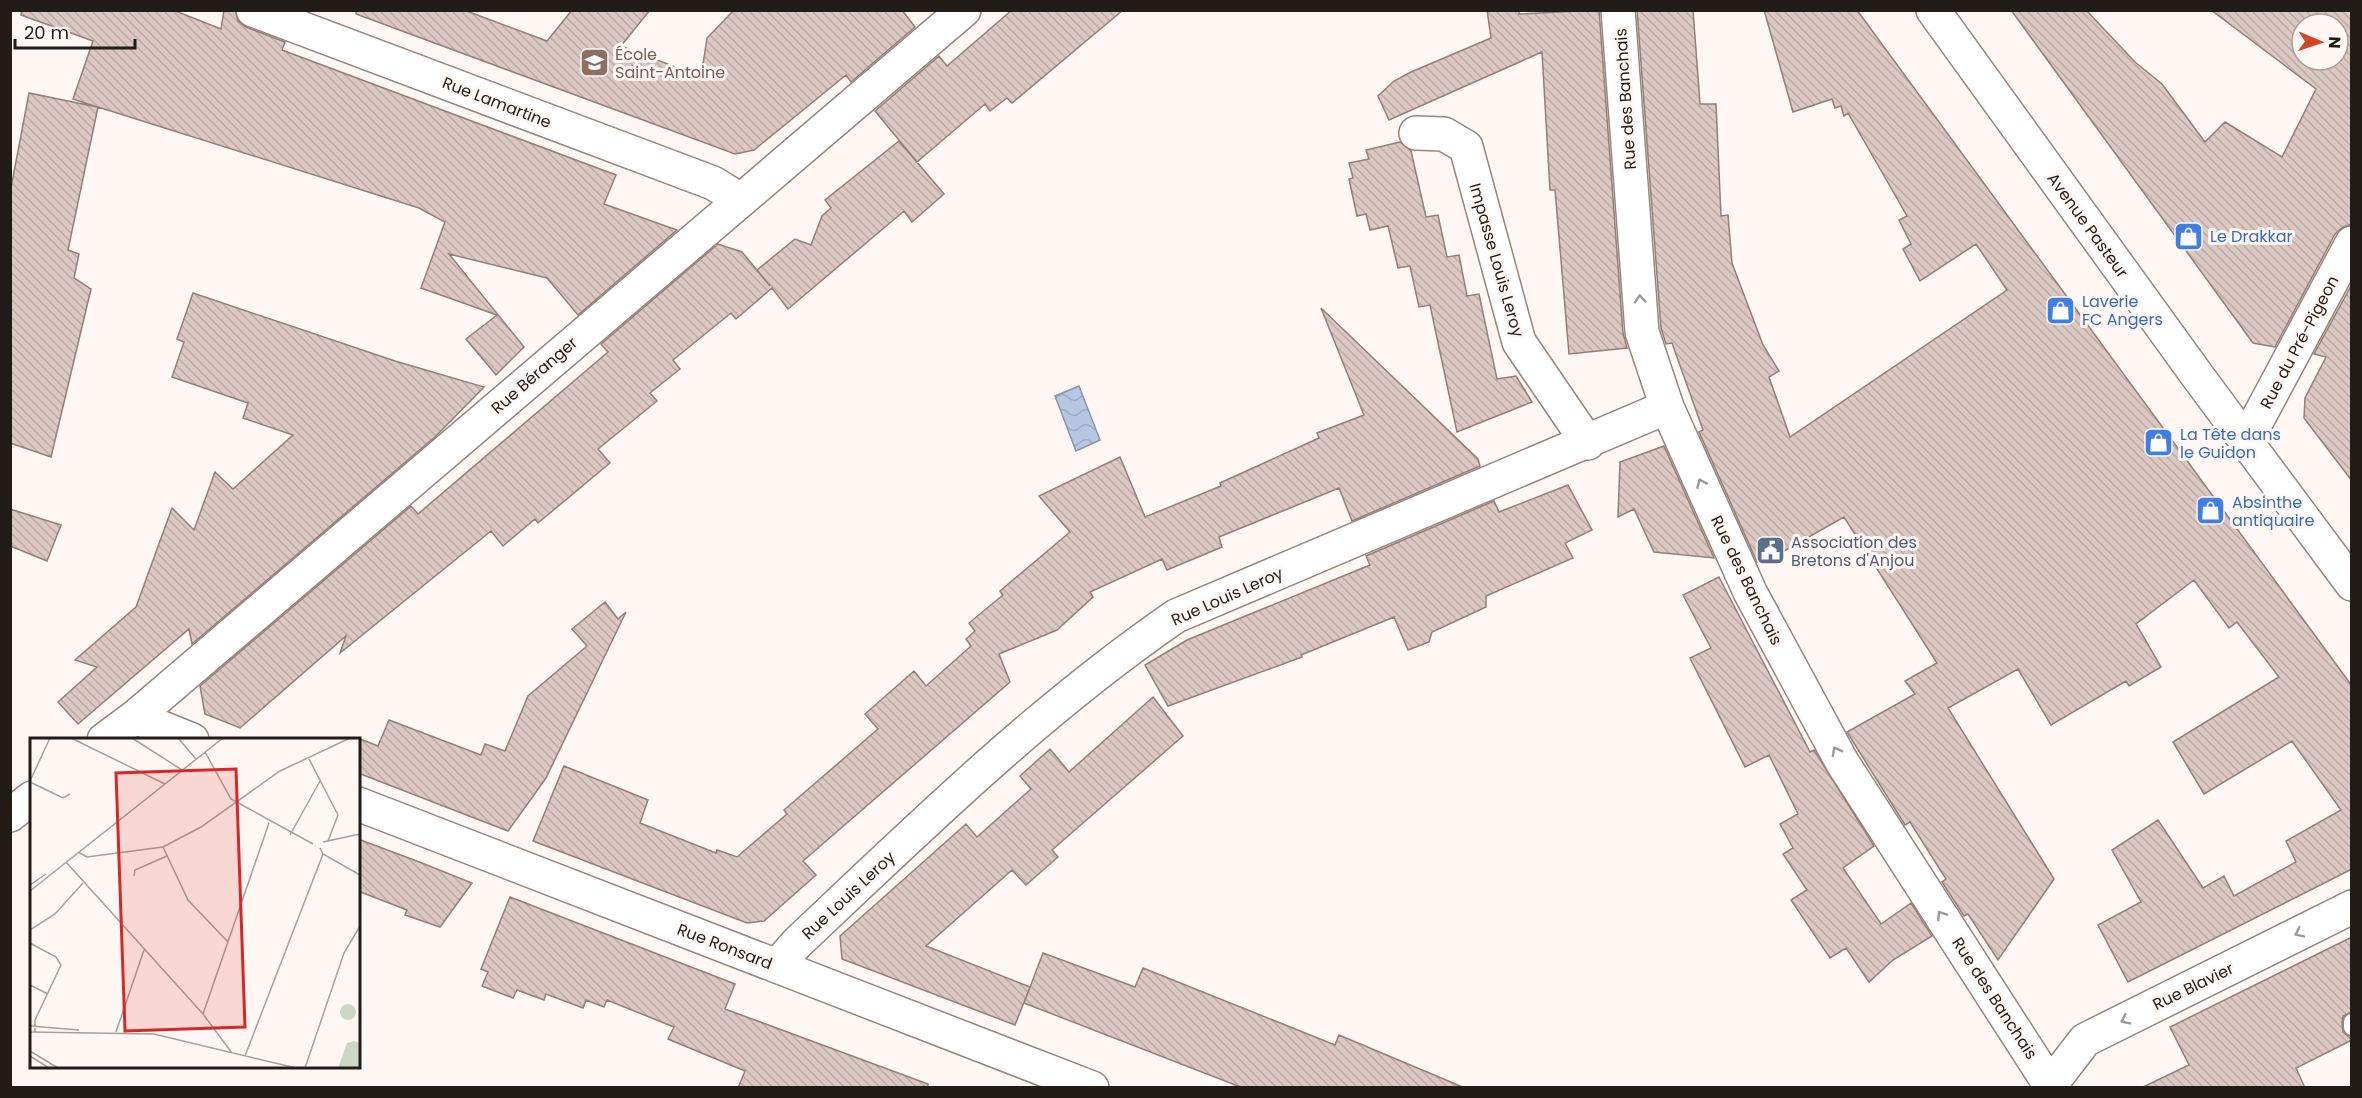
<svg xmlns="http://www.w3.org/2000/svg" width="2362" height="1098" font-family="Poppins,sans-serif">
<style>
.water{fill:url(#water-waves);stroke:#8a94a5;stroke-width:1.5}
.building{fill:url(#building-back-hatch);stroke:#917f79;stroke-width:1.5;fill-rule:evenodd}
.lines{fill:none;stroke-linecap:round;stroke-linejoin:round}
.lane-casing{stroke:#96857c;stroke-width:20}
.street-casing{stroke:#96857c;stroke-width:36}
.secondary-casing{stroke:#96857c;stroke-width:36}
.lane{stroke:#fff;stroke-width:16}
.street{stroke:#fff;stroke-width:33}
.secondary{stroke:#fff;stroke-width:33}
.oneway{stroke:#9c9997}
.labels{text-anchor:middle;stroke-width:6;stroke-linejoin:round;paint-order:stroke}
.education-label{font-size:16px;fill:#785e54;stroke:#fff7f3;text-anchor:start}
.street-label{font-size:16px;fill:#221c18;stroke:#fff7f3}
.shop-label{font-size:16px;fill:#366cbe;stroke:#fff7f3;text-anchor:start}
.service-label{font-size:16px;fill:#4e5e75;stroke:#fff7f3;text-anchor:start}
.inset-road{fill:none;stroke:#a79f9b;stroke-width:1.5}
.view{fill:#d62828;fill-opacity:0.15;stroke:#d62828;stroke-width:3}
.inset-edge{fill:none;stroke:#221c18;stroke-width:3}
</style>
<defs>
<pattern id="water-waves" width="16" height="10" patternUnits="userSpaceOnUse" patternTransform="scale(1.5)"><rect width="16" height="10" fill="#b6c7e2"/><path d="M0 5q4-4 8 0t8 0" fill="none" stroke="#9caac1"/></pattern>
<pattern id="building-back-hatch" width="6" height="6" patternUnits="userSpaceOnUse" patternTransform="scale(1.5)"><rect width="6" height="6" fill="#dcc8c2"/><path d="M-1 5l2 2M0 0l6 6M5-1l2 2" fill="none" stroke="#bcaba6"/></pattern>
</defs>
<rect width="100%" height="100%" fill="#fff7f3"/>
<path class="water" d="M1079,386L1100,440L1076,451L1055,396Z"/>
<path class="building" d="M22,10H173L221,29L224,10H235L238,21L246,27L285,42L282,50L616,175L604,204L677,230L578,315L547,278L449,254L524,347L496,375L466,339L497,315L421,288L445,222L419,208L98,107L68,250L79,254L74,278L91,289L51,457L10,443V193L29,93L97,107L73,99L93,41L21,15Z
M356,10H464L547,41L572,10H650L621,46L701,77L707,38L734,10H902L915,27L851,82L846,75L754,150L735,154L356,14Z
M1012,10H1123L1012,103L1007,98L990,111L985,104L917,162L875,111L939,56L947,66Z
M1487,10H1519V14L1599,10L1623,333L1627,348L1569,354L1555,190H1550L1542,52L1389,120L1378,96L1394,81L1411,72L1491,38Z
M1637,10H1693L1700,104H1716L1721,216L1728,215L1732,263L1763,345L1779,371L1769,377L1790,437L2007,290L1976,244L1920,281L1903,249L1911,244L1899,220L1907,216L1848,113L1844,116L1841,106L1835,108L1832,99L1793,112L1764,10H1857L2352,686V869L2128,982L2098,925L2141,902L2112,850L2158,820L2203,888L2224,876L2234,896L2296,862L2286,841L2341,810L2292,741L2204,794L2173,742L2279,677L2237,622L2229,628L2194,580L2136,624L2161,667L2129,686L2126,681L2051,725L2018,669L1948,708L2054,879L1998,960L1968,914L1964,916L1942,882L1946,879L1910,822L1905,825L1847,732L1915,694L1905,681L1937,663L1844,517L1784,551L1757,562L1699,432L1703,430L1672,343L1666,344L1661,328Z
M2011,10H2086L2135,62L2162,84L2205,142L2225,122L2282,157L2316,89L2211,10H2352V224L2343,227L2335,234L2275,347L2253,343ZM2302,24H2338V60H2302Z
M899,141L944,194L912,222L904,211L788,309L772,288L736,319L731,313L673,360L680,369L650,393L657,401L598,449L610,463L538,523L535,519L503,546L491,531L340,653L346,636L240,728L205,714L200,686L411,506L418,514L608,352L601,344L718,244L742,252L770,286L757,270L795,239L811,245L822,216L831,208L825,200Z
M1400,142L1411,151L1426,217L1438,215L1447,257L1459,255L1467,296L1479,294L1497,379L1516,376L1532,402L1457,432L1430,305L1419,307L1410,266L1398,268L1388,226L1370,230L1366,214L1357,216L1349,179L1353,178L1349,163L1369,159L1366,150Z
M2352,284V481L2304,418L2305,398L2326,357L2314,354Z
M193,293L395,361L484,387L436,436L192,644L189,629L78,724L58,702L97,667L75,660L136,607L172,508L194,530L215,472L233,489L293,435L243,418L248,403L172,377L184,342L177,339Z
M1321,308L1478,459L1480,466L1352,521L1339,488L1219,537L1222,547L1167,570L1162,559L1090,592L1093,597L1057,630L999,654L1010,682L803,861L816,875L764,921L747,923L533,841L564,766L648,800L640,823L716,853L717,850L737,857L787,814L784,810L878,729L865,714L914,671L926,686L971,646L966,639L975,631L969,623L1003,595L1000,591L1070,532L1039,496L1120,457L1145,517L1221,486L1220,483L1319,438L1317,433L1364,415Z
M1664,446L1714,558L1654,552L1634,509L1618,517L1620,462Z
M1568,485L1592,530L1565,543L1573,558L1486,596V607L1432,632L1429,642L1408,650L1394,617L1301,655L1302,657L1168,706L1145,665L1187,640L1370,565L1366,556L1494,501L1499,512Z
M10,509L61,525L47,561L10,546Z
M1719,577L1810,752L1814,750L1874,846L1843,868L1881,924L1911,903L1932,936L1893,960L1869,982L1846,948L1830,958L1791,900L1807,890L1783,854L1793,848L1780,824L1798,814L1769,755L1745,767L1690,658L1711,648L1683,595Z
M605,602L618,619L626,612L546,778L508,831L358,773V738L378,746L389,720L481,755L485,744L505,751L528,696L587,646L572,629Z
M1153,697L1183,736L1052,850L1058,857L1026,885L1012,870L926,946L1030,987L1015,1025L842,959L840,936L966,824L977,837L1031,789L1020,776L1050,749L1069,772Z
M358,839L422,863L472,883L440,927L405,915L407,910L358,891Z
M510,897L735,984L725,1009L928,1084V1088H738L745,1071L668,1039L674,1027L607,1000L604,1007L586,1000L583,1008L546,994L544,1000L517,990L513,998L482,986L488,972L481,969Z
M2352,937V1012L2343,1016L2342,1022L2343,1032L2352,1040L2296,1068L2305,1088H2141L2189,1065L2170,1027Z
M1043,953L1135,987L1143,968L1335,1045L1339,1035L1465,1088H1243L1024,1003Z"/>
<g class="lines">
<defs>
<path id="lane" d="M2352,1022V1027"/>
<path id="street" d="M253,10L713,183L739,199
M1618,10L1642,332L1667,407L1750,592L1842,762L2052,1088
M1416,133L1444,134L1466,147L1519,342L1588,443
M2246,441L2352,243
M135,717L192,740
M104,740L135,717L964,10
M358,804L1092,1088
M10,815L32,798
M777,966L797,943C919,828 1038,711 1176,616L1667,407
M2048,1088L2085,1040L2352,907"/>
<path id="secondary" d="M1933,10L2199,378L2352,584"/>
</defs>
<use href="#lane" class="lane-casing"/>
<use href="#street" class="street-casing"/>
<use href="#secondary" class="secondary-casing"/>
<use href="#lane" class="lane"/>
<use href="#street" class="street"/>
<use href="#secondary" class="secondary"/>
</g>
<defs><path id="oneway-chevron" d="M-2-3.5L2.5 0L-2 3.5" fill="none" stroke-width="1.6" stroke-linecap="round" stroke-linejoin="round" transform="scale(1.5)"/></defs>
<g class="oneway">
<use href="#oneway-chevron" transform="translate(1640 299) rotate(-94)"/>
<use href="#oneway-chevron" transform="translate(1701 483) rotate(-114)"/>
<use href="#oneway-chevron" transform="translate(1836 751) rotate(-118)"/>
<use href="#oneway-chevron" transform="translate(1941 915) rotate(-123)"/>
<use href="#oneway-chevron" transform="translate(2299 933) rotate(154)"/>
<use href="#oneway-chevron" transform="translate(2125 1020) rotate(154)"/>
</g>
<defs>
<symbol id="school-square" viewBox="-11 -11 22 22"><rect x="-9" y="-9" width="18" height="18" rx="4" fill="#8d6e63" stroke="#fff7f3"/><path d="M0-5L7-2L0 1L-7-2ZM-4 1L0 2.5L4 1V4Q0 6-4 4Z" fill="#fff"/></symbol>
<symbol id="shop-square" viewBox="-11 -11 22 22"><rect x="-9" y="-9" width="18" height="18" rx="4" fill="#3f7fe0" stroke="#fff7f3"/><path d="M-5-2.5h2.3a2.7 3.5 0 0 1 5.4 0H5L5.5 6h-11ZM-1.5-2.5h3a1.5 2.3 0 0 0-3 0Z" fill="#fff"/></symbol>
<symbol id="civic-square" viewBox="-11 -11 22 22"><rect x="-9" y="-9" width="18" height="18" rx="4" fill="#5c6f8a" stroke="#fff7f3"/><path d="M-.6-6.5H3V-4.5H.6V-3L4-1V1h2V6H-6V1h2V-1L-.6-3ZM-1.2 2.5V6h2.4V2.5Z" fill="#fff"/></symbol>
</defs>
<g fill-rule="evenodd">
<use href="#school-square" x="578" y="46" width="33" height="33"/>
<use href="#shop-square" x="2172" y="220" width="33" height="33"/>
<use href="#shop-square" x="2044" y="294" width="33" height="33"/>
<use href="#shop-square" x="2142" y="426" width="33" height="33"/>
<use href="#shop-square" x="2194" y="494" width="33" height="33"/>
<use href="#civic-square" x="1754" y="534" width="33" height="33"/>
</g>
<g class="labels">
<g class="education-label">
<text x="615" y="60">École<tspan x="615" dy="18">Saint-Antoine</tspan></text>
</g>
<g class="street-label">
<text transform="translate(1625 99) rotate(-94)" y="6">Rue des Banchais</text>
<text transform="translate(497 102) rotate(21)" y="6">Rue Lamartine</text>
<text transform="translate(2088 225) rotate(54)" y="6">Avenue Pasteur</text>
<text transform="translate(1497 260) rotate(74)" y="6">Impasse Louis Leroy</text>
<text transform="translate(2299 342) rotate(-62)" y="6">Rue du Pré-Pigeon</text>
<text transform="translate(534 375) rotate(-41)" y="6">Rue Béranger</text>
<text transform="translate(1747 580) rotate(64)" y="6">Rue des Banchais</text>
<text transform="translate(1227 596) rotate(-24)" y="6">Rue Louis Leroy</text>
<text transform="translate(848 895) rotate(-43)" y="6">Rue Louis Leroy</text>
<text transform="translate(725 946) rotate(21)" y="6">Rue Ronsard</text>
<text transform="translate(2193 986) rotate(-26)" y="6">Rue Blavier</text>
<text transform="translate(1995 998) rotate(57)" y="6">Rue des Banchais</text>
</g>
<g class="shop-label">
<text x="2210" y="242">Le Drakkar</text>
<text x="2082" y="307">Laverie<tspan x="2082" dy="18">FC Angers</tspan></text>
<text x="2180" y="440">La Tête dans<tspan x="2180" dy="18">le Guidon</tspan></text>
<text x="2232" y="508">Absinthe<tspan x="2232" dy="18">antiquaire</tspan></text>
</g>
<g class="service-label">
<text x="1791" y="548">Association des<tspan x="1791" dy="18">Bretons d'Anjou</tspan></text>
</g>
</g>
<g transform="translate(30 738)">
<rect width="330" height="330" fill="#fff7f3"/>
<path d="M310 274a8 8 0 1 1 16 0a8 8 0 1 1-16 0ZM324,303L330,305V330H308L317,305Z" fill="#cbd8c7"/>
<path class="inset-road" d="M41,0L135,46M102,0L152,32M148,0L166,21M175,14L201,61L283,106M278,19L308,77L298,103M0,43L20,0M0,44L33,60L40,56M260,97L290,43M293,104L330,96M133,109L158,162L198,204M290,110L293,116L330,137M48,114L57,119L133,109L171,89L250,33L320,0M36,124L173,276L202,315M104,138L105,132L137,118M0,147L16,136M0,153L193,0M0,192L25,176L53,145M0,205L26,219L31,227L5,282V294M0,247L18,256M173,276L239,85M0,288L49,292M0,294L124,296L266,330M86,294L114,212M0,313L28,330M0,318L19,330M215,318L293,116M275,330L314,215L330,188"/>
<path class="view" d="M206,31L215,289L95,293L86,35Z"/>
<rect width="330" height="330" class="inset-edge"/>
</g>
<rect width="2362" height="1098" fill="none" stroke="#221c18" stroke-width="24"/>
<g transform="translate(2320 42) rotate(92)"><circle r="28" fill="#fff7f3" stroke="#a79f9b" stroke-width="1.5"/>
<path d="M0-4.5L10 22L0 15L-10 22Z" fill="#d04626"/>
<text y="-9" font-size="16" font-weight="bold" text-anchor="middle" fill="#221c18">N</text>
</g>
<path d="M15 39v9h120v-9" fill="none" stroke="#221c18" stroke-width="3"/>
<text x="24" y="39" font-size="18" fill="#221c18" stroke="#fff7f3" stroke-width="4.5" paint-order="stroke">20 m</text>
</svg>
